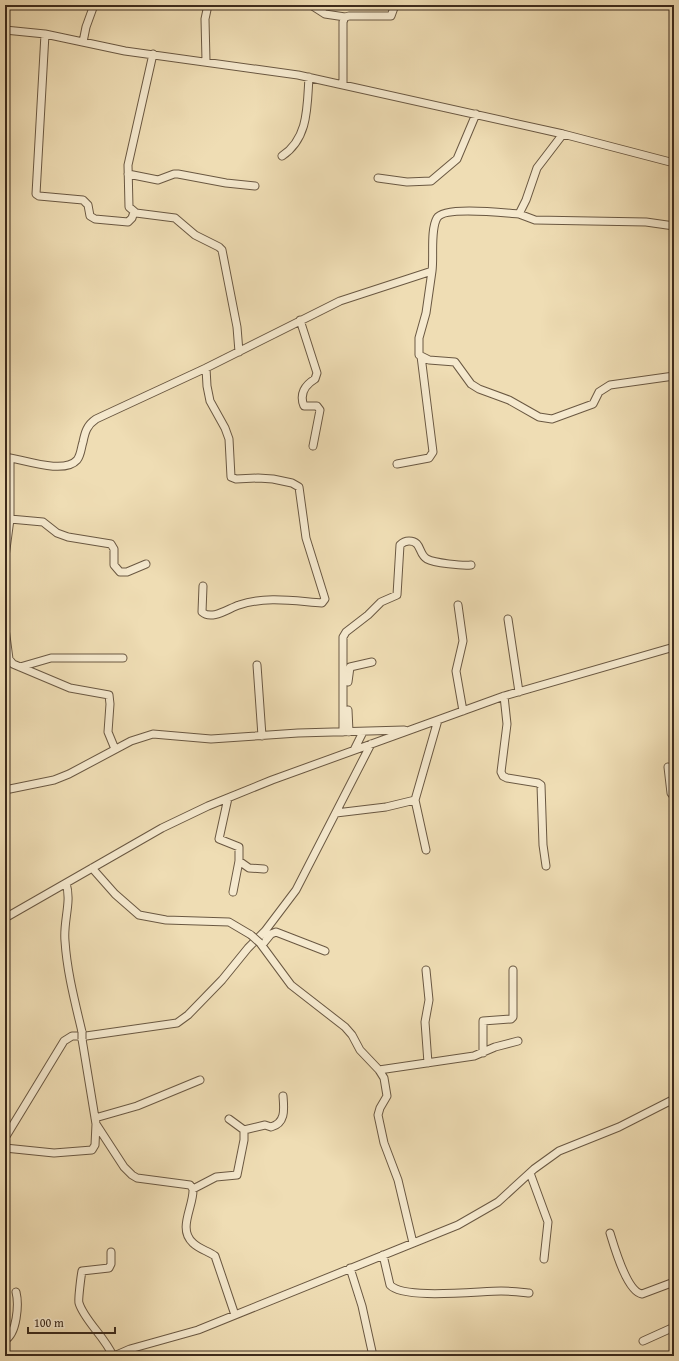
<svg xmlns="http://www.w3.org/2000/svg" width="679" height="1361" font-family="'Gentium Book Plus',serif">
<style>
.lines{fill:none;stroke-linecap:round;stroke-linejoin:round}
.minor-casing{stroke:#6a5842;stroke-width:9}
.minor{stroke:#f5e9ce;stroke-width:7}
.minor-bridge-casing{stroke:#6a5842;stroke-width:9;stroke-linecap:butt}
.minor-bridge{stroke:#f5e9ce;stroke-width:7}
</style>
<rect width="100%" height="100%" fill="#efddb4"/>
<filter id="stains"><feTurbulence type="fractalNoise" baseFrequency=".005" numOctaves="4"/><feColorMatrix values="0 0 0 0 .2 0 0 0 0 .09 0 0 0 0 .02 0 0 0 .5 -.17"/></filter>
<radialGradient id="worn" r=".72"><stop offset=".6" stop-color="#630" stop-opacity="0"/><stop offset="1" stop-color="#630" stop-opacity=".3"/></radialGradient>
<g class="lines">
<defs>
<path id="minor" d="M311,5L325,14L345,17
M5,30L45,34L125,51L298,75L563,134L674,163
M45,34L36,194L39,196L83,200L88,205L90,216L95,219L128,222L132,218L134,212
M83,42L86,27L94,5
M153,54L128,165L129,207L136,213L175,218L195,235L219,247L222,250L237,327L239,352
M206,61L205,19L208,5
M343,84V22L345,17L349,16H391L395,5
M282,156C309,138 307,106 309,77
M128,174L158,180L174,174H178L226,183L255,186
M378,178L407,182L431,181L457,159L476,114
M519,214L535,220L646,222L674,226
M432,271L426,313L419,338V355L429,360L455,362L471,384L479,389L509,400L539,417L552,419L593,404L599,392L610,385L674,376
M300,320L317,373L315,379C305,385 299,394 304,406H317L320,410L313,446
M5,457C22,459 64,475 77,460C81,455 81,448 83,442C85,432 87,425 96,419L206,368L340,301L432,271C434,257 430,230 437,218C444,206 505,213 519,214L526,200L537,168L563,134
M397,464L429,458L433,452L421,356
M10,519L43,522L57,533L68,537L111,544L114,549V565L120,572H127L146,564
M5,557L10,519V458
M203,586L202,612C212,621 229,608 239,605C266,596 294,601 322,603L325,599L306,538L299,487L292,483L273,479L258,478L236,479L231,477L229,439L225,428L210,401L207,386L206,368
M458,605L463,641L456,671L463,711
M508,619L519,692
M5,628L9,659L13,664L70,688L109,695L110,704L108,732L115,749
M257,665L262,736
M20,667L51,658H123
M348,682L350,667L372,662
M504,696L507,724L501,772L503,776L507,778L538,783L541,785L543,845L546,866
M348,710L349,732
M343,732V637L346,632L368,615L381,602L397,595L400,545C403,542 405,541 409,541C422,541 418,554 427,559C434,563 463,566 471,565
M354,750L363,732
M668,767L671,793L674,797
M5,790L54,780L69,774L131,741L153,734L211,739L298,733L404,730
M228,798L219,839L239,847V861L233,892
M415,800L426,850
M336,813L386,807L415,800L438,720
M239,861L249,868L264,869
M92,868L115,894L139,915L166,920L229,922L251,935
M66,883C72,902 63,921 65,941C67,972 75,1002 82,1032
M5,918L162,828L208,806L272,780L504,696L674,647
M260,943L291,985L345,1027L352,1035L360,1050L379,1070L384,1078L387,1096L380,1108L378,1115L384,1143L398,1180L413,1243
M262,945L271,934L276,932L325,951
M426,970L429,1000L425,1022L428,1063
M674,1015V1026
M82,1039L96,1124L124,1167L132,1175L137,1178L190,1185L193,1189C194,1206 177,1229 193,1243C199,1249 208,1251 215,1256L235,1315
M483,1053V1021L511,1019L513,1017V970
M379,1070L474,1056L495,1047L518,1041
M95,1118L137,1106L200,1080
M244,1130L265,1125L271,1127C286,1123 284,1109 283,1096
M5,1138L64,1041L72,1036H86L177,1023L188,1015L222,980L248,948L265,931L296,890L371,744
M5,1148L54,1153L92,1150L95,1145L96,1124
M530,1173L548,1222L544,1259
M193,1189L216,1177L237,1175L244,1140V1130L229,1119
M610,1233C614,1246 627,1292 642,1294L674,1282
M111,1252V1264L109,1268L82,1271C81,1276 78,1300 79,1303C84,1320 105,1337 113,1356
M383,1255L390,1285C404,1300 479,1291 501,1291C510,1291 519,1292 529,1293
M350,1268L362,1306L373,1356
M5,1340C17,1334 19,1304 16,1292
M643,1341L674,1327
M114,1356L130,1349L198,1330L458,1225L498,1202L534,1169L559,1151L619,1127L674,1099"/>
</defs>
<use href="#minor" class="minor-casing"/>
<use href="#minor" class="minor"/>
<defs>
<path id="minor-bridge" d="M251,935L260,943
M82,1032V1039"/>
</defs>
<use href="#minor-bridge" class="minor-bridge-casing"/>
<use href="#minor-bridge" class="minor-bridge"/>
</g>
<rect width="679" height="1361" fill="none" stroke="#efddb4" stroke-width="20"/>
<rect x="6" y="6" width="667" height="1349" fill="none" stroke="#3d2b1c" stroke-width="2"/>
<rect x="10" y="10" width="659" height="1341" fill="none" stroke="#3d2b1c"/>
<path d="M28 1327v6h87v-6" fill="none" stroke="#3d2b1c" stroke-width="2"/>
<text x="34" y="1327" font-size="12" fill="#3d2b1c" stroke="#f5e9ce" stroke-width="3" paint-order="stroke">100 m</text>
<rect width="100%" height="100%" filter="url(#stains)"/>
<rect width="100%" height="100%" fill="url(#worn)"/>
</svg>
